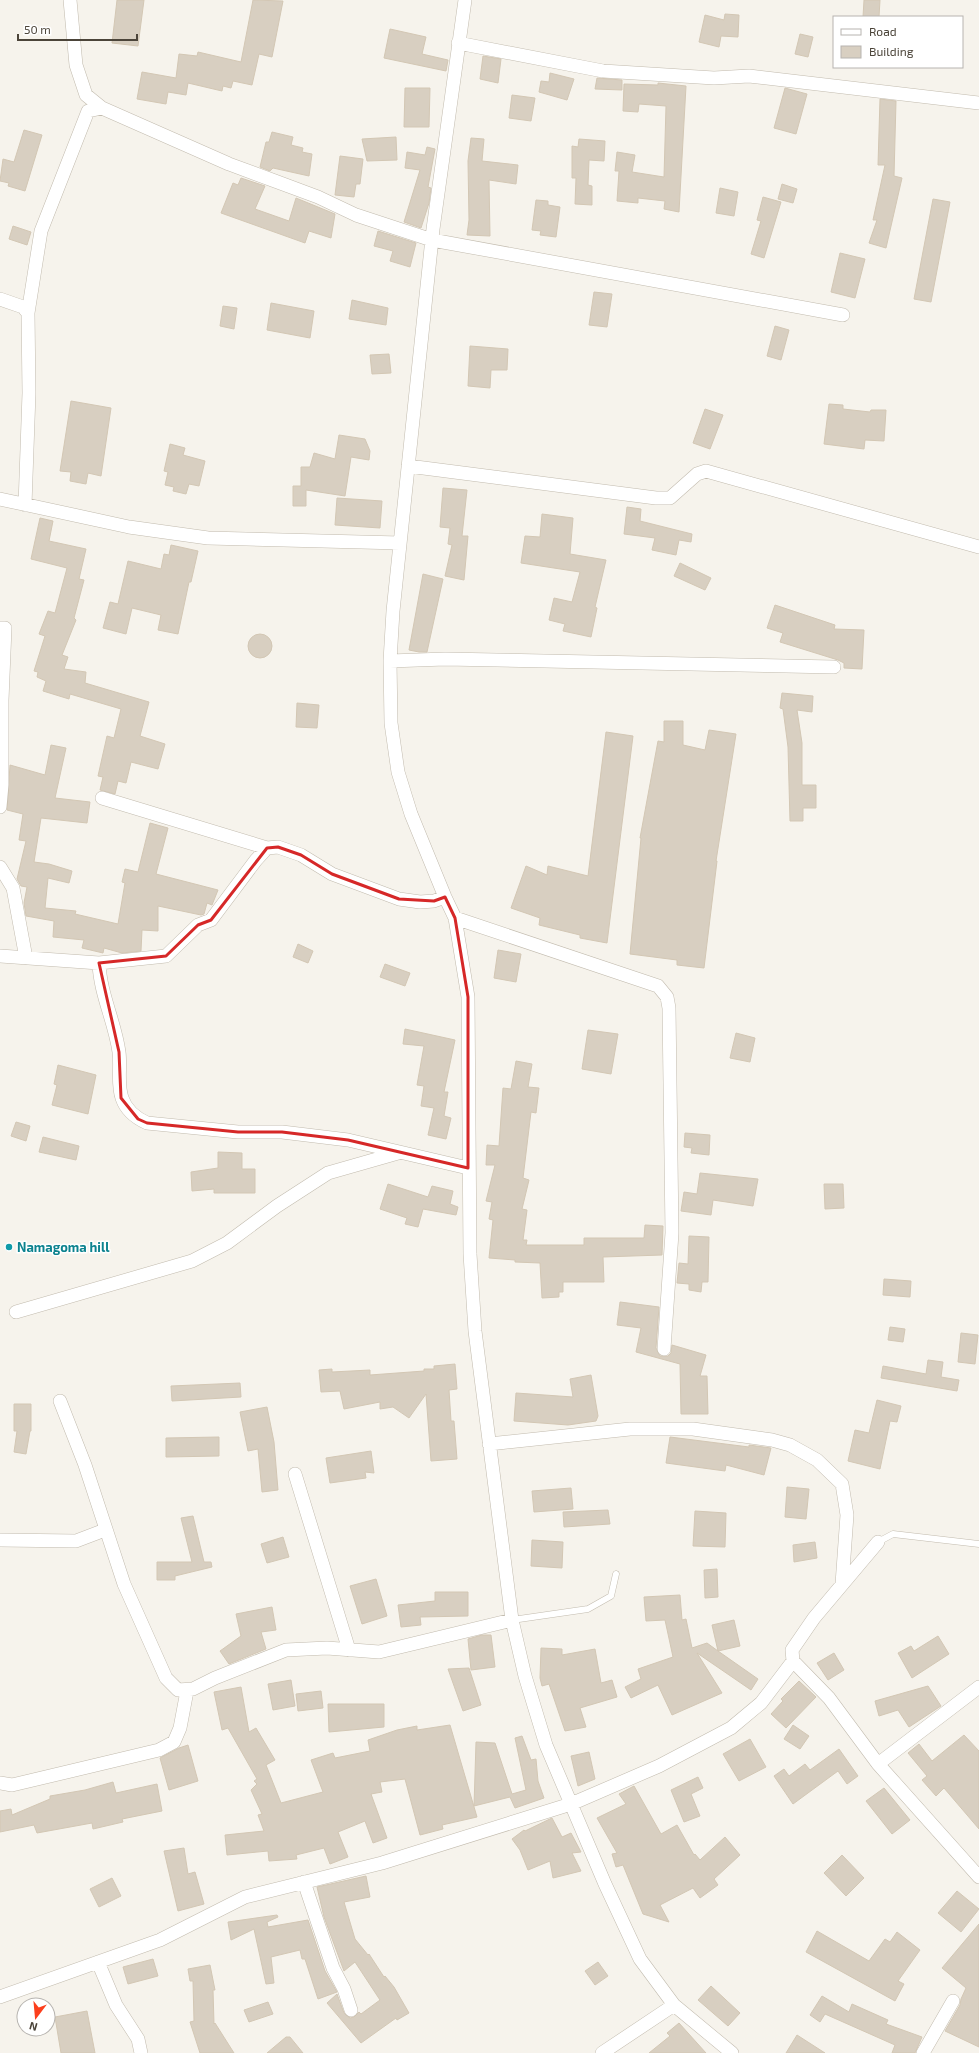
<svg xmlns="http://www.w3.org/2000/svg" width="979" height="2053" font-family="'Exo 2',sans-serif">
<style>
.building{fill:#d8cfc1;stroke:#d3c7b4}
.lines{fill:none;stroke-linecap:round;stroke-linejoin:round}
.service-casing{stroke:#c2bbae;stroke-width:7}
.minor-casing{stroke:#c2bbae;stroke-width:14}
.service{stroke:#fff;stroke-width:6}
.minor{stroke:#fff;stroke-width:13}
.marked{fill:none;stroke:#d62828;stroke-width:3;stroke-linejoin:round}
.culture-dot{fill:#0f9aa8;stroke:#fff;stroke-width:1.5}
.labels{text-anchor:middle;stroke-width:3;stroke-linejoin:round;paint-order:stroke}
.culture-label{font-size:13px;font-weight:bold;fill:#0d838f;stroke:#fff;text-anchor:start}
</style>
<rect width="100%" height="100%" fill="#f6f3ec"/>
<path class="building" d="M117,0H144L138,46L112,43Z
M253,0L283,1L272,57L259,54L252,85L233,81L231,88L223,86L222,91L188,83L186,95L168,92L166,104L137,99L142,72L176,78L179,54L197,56L198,52L241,62Z
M864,0H880L879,17H863Z
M725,14L739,15L738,37L721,36L719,47L699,42L705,15L724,20Z
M390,29L426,37L422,54L448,60L446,71L384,58Z
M800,34L813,37L808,57L795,54Z
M483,56L501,59L498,83L480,79Z
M550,73L574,79L567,100L539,92L541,81L549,82Z
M597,78L622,80V90L595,89Z
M658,83L686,86L679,212L664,209L665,201L638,198V203L617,201L619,171H615L617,152L635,155L632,172L664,177L666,106L639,104L638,112L623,111L624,84L658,85Z
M405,88H430L429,127H404Z
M785,88L807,94L796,134L774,128Z
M512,95L535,98L531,121L509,118Z
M880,99L896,101L894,176L902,178L886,248L869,243L877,220H873L885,165H878Z
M24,130L42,135L25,191L8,186L9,183L0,181L3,159L14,162Z
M272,132L293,137L291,145L303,148L302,152L312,154L309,176L273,168L270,171L260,167L266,142H269Z
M396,137L397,160L367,161L362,139Z
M471,138L484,139L482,161L518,165L516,184L489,180L490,236L467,235L469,220L468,161Z
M579,139L605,141L604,161L589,160L588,185L592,186V205L575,204L576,178H572V146L578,147Z
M427,147L435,149L428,187L431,188L429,203L421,228L404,222L420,170L405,168L407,152L425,155Z
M340,156L363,159L360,184H356L354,197L335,195Z
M241,178L265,186L255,209L289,221L296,198L335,214L331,238L309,231L305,243L221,213L233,183L238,185Z
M782,184L797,189L793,203L778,199Z
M720,188L738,192L734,216L716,213Z
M763,197L781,202L764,258L751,254L761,221L757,220Z
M933,199L950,202L931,302L914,299Z
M536,200L548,201V205L560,207L556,237L540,235L541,231L532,230Z
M13,226L31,232L27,245L9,239Z
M378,231L416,243L410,267L390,261L393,251L374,246Z
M840,253L865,259L855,298L831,292Z
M594,292L612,294L607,327L589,325Z
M352,300L388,308L386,325L349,319Z
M271,303L314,311L310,338L267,330Z
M223,306L237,308L234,329L220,326Z
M775,326L789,330L781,360L767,356Z
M470,346L508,349L507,370H491L490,388L468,386Z
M389,354L391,373L372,374L370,355Z
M71,401L111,408L101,476L88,473L86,484L70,481L71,472L60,471Z
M829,404L843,405V409L870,412L871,410H886L884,441L865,440L864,449L824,444Z
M705,409L723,415L710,449L693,443Z
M339,435L365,439L370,451L369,460L351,457L345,496L306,490V506H293V486H301V467H310L314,453L335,459Z
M170,444L185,448L183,455L205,461L199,486L189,484L186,494L173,491L174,487L165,485L168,472L164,471Z
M443,488L467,490L462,536H468L464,580L445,576L452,545L448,544L450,528L440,527Z
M337,498L382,501L380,528L335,525Z
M627,507L641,509L640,521L692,534L691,542L679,540L676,555L652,550L655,538L624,534Z
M542,514L573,518L570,554L606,560L595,607L597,608L591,637L563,631L565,624L549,620L554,598L572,602L580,572L521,563L525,536L540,537Z
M40,518L53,521L49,541L86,549L79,579L84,580L74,618L76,620L62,655L68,657L64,669L86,672L85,683L149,702L140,736L165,744L158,769L131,762L126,783L118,781L115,794L100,790L103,777L98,776L107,736L114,738L121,709L70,694L69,699L43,691L46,681L37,677L38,672L34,671L45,636L39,634L48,611L55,613L67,568L31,559Z
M171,545L198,551L191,582H189L178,634L158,630L161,615L132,608L126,634L103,628L110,602L118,604L128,561L161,569L164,554L169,555Z
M680,563L711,578L705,590L674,576Z
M423,574L443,579L427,652H419L409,650Z
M775,605L835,625L834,629L864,630L862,669L844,668V663L838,660L780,642L783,633L767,628Z
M248 646a12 12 0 1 1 24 0a12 12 0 1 1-24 0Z
M782,693L813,696L812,712L797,710L802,743V785H816V808H803V821H790L788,747L783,709L780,708Z
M297,703L319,705L317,728L296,727Z
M664,721H683V745L705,750L709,730L736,734L716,861H717L704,968L677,965V960L630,954L641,838H640L658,741L664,742Z
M606,732L633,736L607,943L580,938V935L539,925L540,918L511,908L526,866L547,875L548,866L588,876Z
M51,745L66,748L55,798L90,802L87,823L41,818L34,862L49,864L72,871L69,883L48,878L45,908L76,911L75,914L118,924L125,883L122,882L125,869L138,872L150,823L168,828L156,874L218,890L212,905L207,903L204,914L201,915L158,906V931L142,930L141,951L122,953L104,948L103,953L82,948L84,940L53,937L54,921L26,916L24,903L27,887L21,886L17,879L26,841L19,840L23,814L7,810L10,765L45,775Z
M298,944L313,951L308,963L293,957Z
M498,950L521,954L516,982L494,978Z
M385,964L410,973L405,986L380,977Z
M405,1029L455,1040L444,1092H448L444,1116L451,1118L446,1139L428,1135L434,1108L421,1106L424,1086L417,1085L424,1046L403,1044Z
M588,1030L618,1034L611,1074L582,1069Z
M736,1033L755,1038L750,1062L730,1058Z
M516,1061L532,1064L528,1087L539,1088L536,1113L531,1112L523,1178L529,1180L522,1209L527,1210L523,1240H527L526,1245H584V1238H644L645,1225L663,1226L662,1255L603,1257L604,1282H563V1292H559V1297L542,1298L540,1263L515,1262V1260L489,1258L493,1220L489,1219L492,1202L486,1201L495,1165H486L487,1145L499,1146L503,1088L511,1089Z
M58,1065L96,1075L88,1114L52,1105L57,1085L54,1084Z
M16,1122L30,1126L26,1141L11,1136Z
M685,1133L710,1135L709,1155L691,1153L692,1148L684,1147Z
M43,1137L79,1146L76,1160L39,1152Z
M218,1152L242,1153V1169H255V1193H214V1189L192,1191L191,1172L218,1168Z
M700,1173L758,1179L753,1206L713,1200L711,1215L681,1211L684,1192L697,1194Z
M388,1184L428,1197L432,1186L453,1191L450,1204L458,1207L456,1215L423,1209L418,1227L405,1224L407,1218L380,1209Z
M824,1184H843L844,1208L825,1209Z
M689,1236L709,1237L708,1282H702L701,1292L689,1290V1284L677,1283L679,1263L688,1264Z
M884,1279L911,1281L910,1297L883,1295Z
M620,1302L659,1307L656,1348L660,1356H668L671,1353L672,1345L706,1355L700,1376H707L708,1414H681L680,1364L636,1352L641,1328L617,1325Z
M890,1327L905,1329L903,1342L888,1340Z
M961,1333L978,1335L975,1364L958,1362Z
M928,1360L943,1362L941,1377L959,1380L957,1391L881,1378L883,1366L926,1374Z
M455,1364L457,1389L449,1390L451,1421H454L457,1459L431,1461L426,1394L409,1418L393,1407L380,1409V1402L344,1409L340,1391L321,1392L319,1370L332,1369V1372L370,1370V1375L424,1371V1369H434V1366Z
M591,1375L598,1416L596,1421L568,1425L514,1421L516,1393L573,1397L570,1379Z
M240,1383L241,1397L172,1401L171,1386Z
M877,1400L901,1406L897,1422L890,1421L880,1469L848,1461L855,1430L869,1433Z
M14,1404H31V1431H30L26,1454L14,1452L17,1431H14Z
M267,1407L274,1442L278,1490L262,1492L258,1449L248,1451L240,1412Z
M219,1437V1456L166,1457V1438Z
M670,1437L749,1447V1445L771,1448L764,1475L726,1465L725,1471L666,1463Z
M371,1451L374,1473L365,1472L366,1478L330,1483L326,1458Z
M787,1487L809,1489L806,1519L785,1517Z
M571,1488L573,1509L534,1512L532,1491Z
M608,1510L610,1524L564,1527L563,1512Z
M695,1511L726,1513L725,1547L693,1546Z
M193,1516L204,1562H211L212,1567L175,1576V1580H157V1562H192L181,1518Z
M283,1537L289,1557L267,1563L261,1544Z
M532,1540L563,1542L562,1568L531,1566Z
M815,1542L817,1558L794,1562L793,1545Z
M717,1569L718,1597L705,1598L704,1570Z
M376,1579L387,1616L362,1624L350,1586Z
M435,1592H468V1616L420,1617L421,1625L401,1627L398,1605L435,1601Z
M680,1595L682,1620L686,1619L692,1648L707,1643L718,1651L712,1625L734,1620L740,1646L718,1651L758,1679L751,1690L697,1653L722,1693L672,1715L658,1685L631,1698L625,1687L641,1679L638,1669L673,1657L665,1620L646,1621L644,1597Z
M272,1607L276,1630L261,1632L266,1649L229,1664L220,1651L241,1636L236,1614Z
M482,1635H491L495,1667L471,1670L468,1639Z
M938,1636L949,1654L912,1678L898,1653L911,1646L914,1651Z
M541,1648L562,1649V1655L595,1649L601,1683L612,1680L617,1697L580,1708L586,1727L565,1731L549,1684L542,1686L540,1678Z
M834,1653L844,1670L828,1680L817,1663Z
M469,1668L481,1705L463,1711L448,1669Z
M291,1680L295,1706L273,1710L268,1684Z
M799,1681L816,1697L786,1728L771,1714L783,1701L781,1699Z
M928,1686L941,1706L909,1727L898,1710L879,1716L875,1701Z
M241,1687L249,1732L256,1728L275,1760L266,1765L281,1803L323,1792L311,1760L333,1753L335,1758L370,1751L368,1740L397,1730L417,1726V1730L450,1725L477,1817L442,1825L443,1829L420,1835L405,1779L380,1782L382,1792L371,1794L387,1838L373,1843L365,1821L338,1832L348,1857L330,1864L324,1848L296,1855L297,1859L269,1861L268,1851L227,1855L225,1835L264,1831L258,1815L262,1814L251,1790L257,1784L254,1781L257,1779L228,1728L222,1730L214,1692Z
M321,1691L323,1708L298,1711L296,1694Z
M328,1704H384V1727L329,1732Z
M793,1725L809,1736L800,1749L784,1739Z
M964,1735L979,1751V1829L944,1788L936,1796L922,1780L927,1776L908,1753L919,1744L932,1761Z
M522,1736L531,1760L536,1759L538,1781L544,1798L515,1808L510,1797L474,1806L476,1742L495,1743L512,1794L526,1790L515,1738Z
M750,1739L766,1767L739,1781L723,1754Z
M188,1745L198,1781L169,1790L160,1758L179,1748Z
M839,1749L858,1776L847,1784L838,1771L793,1804L774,1776L784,1769L789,1776L805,1764L810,1770Z
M589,1752L595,1779L578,1786L571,1756Z
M698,1777L703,1788L691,1794L700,1816L684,1822L671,1790Z
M113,1782L116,1793L157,1784L162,1811L122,1819L123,1822L93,1829L92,1823L37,1833L34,1825L0,1832V1811L11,1809L12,1815L50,1799V1796L85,1790Z
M634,1786L661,1834L677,1825L694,1855L695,1854L700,1860L725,1837L740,1855L714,1879L718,1885L700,1898L693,1888L660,1905L669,1922L643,1914L623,1865L616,1867L612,1854L617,1853L597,1818L626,1804L619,1794Z
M884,1788L910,1820L892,1834L866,1801Z
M552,1818L562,1837L571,1833L581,1852L572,1853L581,1871L553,1878L550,1861L528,1870L520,1850L512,1839L524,1830L525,1831Z
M184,1848L188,1874L195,1872L204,1904L178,1911L164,1851Z
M842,1855L864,1878L846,1896L824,1873Z
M366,1876L370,1897L344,1902L355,1939L368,1955L369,1954L384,1977L385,1976L394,1987L409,2013L397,2020L396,2018L361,2043L327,2003L337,1994L344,2013L350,2018L354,2017L359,2012L361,2014L380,2000L355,1962L344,1971L324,1917L317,1887Z
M112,1878L121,1896L99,1907L90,1889Z
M957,1891L979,1909L961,1932L938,1913Z
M277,1915L278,1917L267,1922L268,1927L308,1920L325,1971L337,1992L318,1999L305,1959H302L300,1950L271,1957L274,1983L266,1984L254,1929L231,1940L228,1922Z
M979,1924V2047L945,2031L960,2005L961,1999L966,1988L942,1968Z
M817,1931L869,1961L885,1939L890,1942L897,1932L920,1950L898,1981L904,1984L895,2001L806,1952Z
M153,1959L158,1976L128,1984L123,1967Z
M598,1962L608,1976L595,1985L585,1971Z
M210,1965L215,1990H213L214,2024L215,2023L234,2053H200L190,2022L194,2021L193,1981H190L188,1969Z
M711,1986L740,2013L728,2026L698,2000Z
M822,1996L849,2012L852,2004L888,2020L886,2024L922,2037L915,2053H892L895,2045L825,2014L820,2022L810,2015Z
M268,2002L273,2014L249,2022L244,2010Z
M87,2011L95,2053H61L55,2017Z
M679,2023L706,2053H649L670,2036L667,2033Z
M797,2035L825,2053H786Z
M286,2037H290L303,2053H267Z"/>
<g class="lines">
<defs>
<path id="service" d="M878,1542L893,1534L979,1544
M512,1620L588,1609L611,1596L616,1574"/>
<path id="minor" d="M70,0L76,65L86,95L102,108L229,164L318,197L356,215L432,240L843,315
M465,0L433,229L393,611L390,661L391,723L398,772L411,814L445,897L455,918L468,997L470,1254L475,1331L512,1620L525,1676L546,1745L605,1884L640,1959L674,2005L732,2053
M458,43L603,71L714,78L749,76L979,103
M0,299L23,307L28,313L29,393L25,505
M28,313L41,231L88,111L102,108
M408,466L656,498H670L697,474L706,471L979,547
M0,499L129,527L208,538L400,543
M0,628H5L2,700V785L0,807
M390,661L445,659L834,667
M102,798L267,848
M0,867L13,888L26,958
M455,918L658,986L667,997L669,1008L672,1233L664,1349
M0,956L99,963L166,956L198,925L211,920L256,860L267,848L278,847L301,855L332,874L399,899L420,902L434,901L445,897
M99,963C100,994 115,1022 119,1052C121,1067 117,1084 122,1098C126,1110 136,1118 147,1123L238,1132H282L348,1140L468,1168
M16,1312L192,1261L227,1243L277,1206L328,1173L398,1153
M60,1401L85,1465L124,1584L166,1678L178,1690L193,1689L215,1678L286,1650L327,1648L379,1652L512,1620
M489,1444L630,1429H693L772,1440L790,1445L817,1460L842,1484L847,1515L842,1584
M295,1474L349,1650
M0,1540L76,1541L105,1530
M793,1661L829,1698L878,1764L979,1877
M878,1764L979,1687
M0,1783L12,1785L159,1750L174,1742L180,1728L187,1691
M304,1882L333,1968L344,1989L351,2010
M98,1962L116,2005L138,2039L141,2053
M0,1997L160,1940L245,1897L382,1863L571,1804L659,1766L731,1728L761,1703L793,1661L792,1650L814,1618L878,1542
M602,2053L674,2005
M923,2053L953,2001"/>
</defs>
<use href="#service" class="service-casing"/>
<use href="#minor" class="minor-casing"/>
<use href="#service" class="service"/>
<use href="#minor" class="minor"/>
</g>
<path class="marked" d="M278,847L301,855L332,874L399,899L434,901L445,897L455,918L468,997V1168L348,1140L282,1132H238L147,1123L138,1119L121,1098L119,1052L99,963L166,956L198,925L211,920L267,848Z"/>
<circle class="culture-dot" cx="9" cy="1247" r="4"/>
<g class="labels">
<g class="culture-label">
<text x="17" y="1252">Namagoma hill</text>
</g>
</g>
<rect x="833" y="16" width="130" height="52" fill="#ffffff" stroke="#b7b4b0"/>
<rect x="841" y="29" width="20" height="6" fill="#ffffff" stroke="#b7b4b0"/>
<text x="869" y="36" font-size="12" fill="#4b4439">Road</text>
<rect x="841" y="46" width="20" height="12" fill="#d8cfc1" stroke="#b7b4b0"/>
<text x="869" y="56" font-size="12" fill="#4b4439">Building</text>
<g transform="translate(36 2017) rotate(196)"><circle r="19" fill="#ffffff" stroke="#b7b4b0"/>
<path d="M0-3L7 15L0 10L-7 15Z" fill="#fc3f1d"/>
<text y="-6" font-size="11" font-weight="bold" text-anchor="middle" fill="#4b4439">N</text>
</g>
<path d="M18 34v6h119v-6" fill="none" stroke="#4b4439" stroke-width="2"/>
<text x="24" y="34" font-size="12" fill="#4b4439" stroke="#ffffff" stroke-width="3" paint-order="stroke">50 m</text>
</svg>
